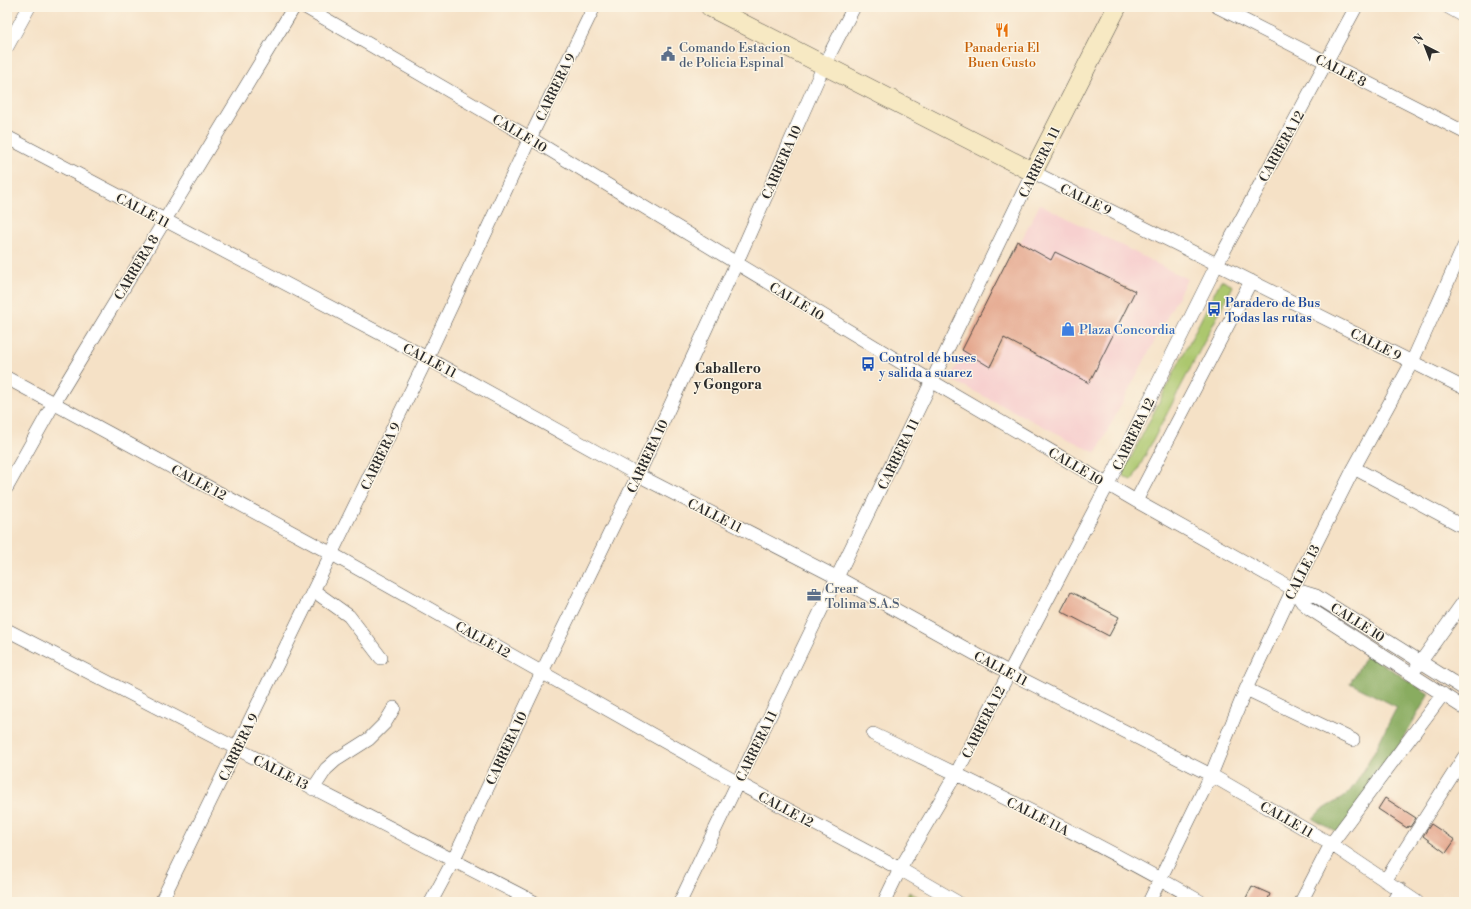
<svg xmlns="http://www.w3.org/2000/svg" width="1471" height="909" font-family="'Libre Bodoni',serif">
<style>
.built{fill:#f7d0cf}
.green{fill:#acc76e;stroke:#6c794c}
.forest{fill:#89ac61;stroke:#5a6c46}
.building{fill:#e5a88f}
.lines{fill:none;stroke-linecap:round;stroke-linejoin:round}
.street-casing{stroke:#494642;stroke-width:14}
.secondary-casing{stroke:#494642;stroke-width:20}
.street{stroke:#fff;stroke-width:13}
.secondary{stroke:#f7e9c3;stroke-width:19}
.labels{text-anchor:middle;stroke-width:3;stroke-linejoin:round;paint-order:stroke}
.service-label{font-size:13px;fill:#4e5e75;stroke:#fcf5e5;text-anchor:start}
.food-label{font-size:13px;fill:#c56008;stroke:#fcf5e5}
.street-label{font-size:13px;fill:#2b2b2b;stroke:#fcf5e5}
.transit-label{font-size:13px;fill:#164399;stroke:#fcf5e5;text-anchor:start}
.shop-label{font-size:13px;fill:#366cbe;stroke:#fcf5e5;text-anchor:start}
.neighbourhood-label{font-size:14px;font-weight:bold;fill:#2b2b2b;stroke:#fcf5e5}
</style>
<rect width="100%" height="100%" fill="#fcf5e5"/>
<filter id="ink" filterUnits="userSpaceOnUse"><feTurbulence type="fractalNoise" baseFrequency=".025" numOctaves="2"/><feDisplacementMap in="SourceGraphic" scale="8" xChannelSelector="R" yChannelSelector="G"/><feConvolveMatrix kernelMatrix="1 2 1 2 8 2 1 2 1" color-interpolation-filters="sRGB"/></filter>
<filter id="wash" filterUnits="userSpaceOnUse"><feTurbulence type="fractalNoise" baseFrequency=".012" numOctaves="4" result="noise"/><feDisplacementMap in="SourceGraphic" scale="16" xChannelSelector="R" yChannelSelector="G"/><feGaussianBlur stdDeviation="0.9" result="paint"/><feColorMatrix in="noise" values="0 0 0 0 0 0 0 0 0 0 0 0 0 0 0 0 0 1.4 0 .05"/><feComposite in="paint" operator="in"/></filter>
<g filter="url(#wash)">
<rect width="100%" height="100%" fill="#f5e1c6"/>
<path class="built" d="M1040,204L1187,279L1096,453L950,379Z"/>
<path class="green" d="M1221,280L1233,286L1132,481L1122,475Z
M909,892L927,902H904Z"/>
<path class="forest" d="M1367,654L1429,694L1383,773L1338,833L1313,819C1322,805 1340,803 1350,791C1369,766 1382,735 1397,707L1350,683Z"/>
<g id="blocks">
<path class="building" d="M1017,241L1051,260L1055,252L1135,291L1089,383L1004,338L990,367L962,350Z
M1071,592L1119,617L1109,636L1061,611Z
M1385,798L1416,818L1410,827L1408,826L1407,828L1378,809Z
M1431,824L1455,840L1446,853L1423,836Z
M1252,886L1270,894L1267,902H1244Z"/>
</g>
</g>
<g filter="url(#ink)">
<use href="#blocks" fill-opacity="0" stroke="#494642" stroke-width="1"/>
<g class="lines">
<defs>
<path id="street" d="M305,7L530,138L933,382L1136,501L1293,589L1316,596L1464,689
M1218,7L1464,132
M1448,7L1464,16
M7,47L29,7
M7,137L427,358L638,475L838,578L1008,672L1211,775L1331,844L1417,902
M7,378L332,554L738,783L900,869L957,902
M1354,468L1464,527
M7,487L54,403L294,7
M1136,501L1251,281
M1293,589L1302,602L1310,609L1464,708
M314,591L349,616L381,658
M7,630L534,902
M1417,667L1464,601
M1246,689L1353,740
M873,734C983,786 1094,841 1201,902
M313,789L326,769L336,760L369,739L385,723L394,708
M1385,881L1464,757
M161,902L427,358L530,138L594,7
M431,902L453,861L542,672L638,475L736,264L824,65L854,7
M680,902L1033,172L1464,388
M884,902L900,869L956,774L1108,484L1217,264L1356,7
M1149,902L1211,775L1246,689L1293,589L1354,468L1412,362L1464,246
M1301,902L1331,844L1443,694
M1393,902L1400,889"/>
<path id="secondary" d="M710,7L1033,172L1117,7"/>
</defs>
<use href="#street" class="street-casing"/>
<use href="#secondary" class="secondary-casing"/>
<use href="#street" class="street"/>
<use href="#secondary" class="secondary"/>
</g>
</g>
<defs>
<symbol id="restaurant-bare" viewBox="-9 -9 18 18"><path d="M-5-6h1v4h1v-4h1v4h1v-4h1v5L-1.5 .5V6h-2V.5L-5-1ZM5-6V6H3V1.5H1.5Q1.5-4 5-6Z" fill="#e8710a" stroke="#fcf5e5" stroke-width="2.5" paint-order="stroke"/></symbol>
<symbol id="civic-bare" viewBox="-9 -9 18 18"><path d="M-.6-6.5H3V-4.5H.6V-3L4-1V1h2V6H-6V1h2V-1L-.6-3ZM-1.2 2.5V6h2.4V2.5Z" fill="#5c6f8a" stroke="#fcf5e5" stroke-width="2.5" paint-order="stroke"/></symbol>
<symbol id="bus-bare" viewBox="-9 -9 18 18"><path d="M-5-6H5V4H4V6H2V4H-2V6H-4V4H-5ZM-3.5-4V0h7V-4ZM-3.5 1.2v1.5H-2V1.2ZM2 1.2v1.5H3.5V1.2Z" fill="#1a4fb4" stroke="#fcf5e5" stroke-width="2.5" paint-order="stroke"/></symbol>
<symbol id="shop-bare" viewBox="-9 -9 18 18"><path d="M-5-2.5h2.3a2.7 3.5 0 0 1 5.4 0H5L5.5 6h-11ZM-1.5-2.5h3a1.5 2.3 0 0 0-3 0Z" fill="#3f7fe0" stroke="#fcf5e5" stroke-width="2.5" paint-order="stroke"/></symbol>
<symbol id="office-bare" viewBox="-9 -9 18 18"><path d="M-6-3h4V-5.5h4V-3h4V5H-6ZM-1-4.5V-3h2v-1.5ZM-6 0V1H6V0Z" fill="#5c6f8a" stroke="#fcf5e5" stroke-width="2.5" paint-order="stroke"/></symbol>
</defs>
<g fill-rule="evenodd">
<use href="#restaurant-bare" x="992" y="20" width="20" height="20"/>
<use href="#civic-bare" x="658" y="44" width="20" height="20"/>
<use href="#bus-bare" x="1204" y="299" width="20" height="20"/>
<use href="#shop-bare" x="1058" y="319" width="20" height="20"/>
<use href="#bus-bare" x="858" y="354" width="20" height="20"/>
<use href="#office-bare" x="804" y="585" width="20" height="20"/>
</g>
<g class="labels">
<g class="service-label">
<text x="679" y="52">Comando Estacion<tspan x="679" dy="15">de Policia Espinal</tspan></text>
<text x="825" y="593">Crear<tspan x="825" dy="15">Tolima S.A.S</tspan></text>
</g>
<g class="food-label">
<text x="1002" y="52">Panaderia El<tspan x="1002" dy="15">Buen Gusto</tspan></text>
</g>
<g class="street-label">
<text transform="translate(1341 70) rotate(27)" y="5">CALLE 8</text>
<text transform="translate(555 87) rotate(-64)" y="5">CARRERA 9</text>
<text transform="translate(520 133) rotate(31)" y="5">CALLE 10</text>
<text transform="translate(1281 146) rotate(-61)" y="5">CARRERA 12</text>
<text transform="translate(781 162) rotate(-66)" y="5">CARRERA 10</text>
<text transform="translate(1039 162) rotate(-64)" y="5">CARRERA 11</text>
<text transform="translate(1086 199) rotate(26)" y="5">CALLE 9</text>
<text transform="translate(143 210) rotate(28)" y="5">CALLE 11</text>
<text transform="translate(136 267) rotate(-59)" y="5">CARRERA 8</text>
<text transform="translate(797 301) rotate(31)" y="5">CALLE 10</text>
<text transform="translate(1376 344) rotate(27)" y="5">CALLE 9</text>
<text transform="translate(430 360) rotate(28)" y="5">CALLE 11</text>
<text transform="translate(1133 434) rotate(-64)" y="5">CARRERA 12</text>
<text transform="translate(898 454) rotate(-64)" y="5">CARRERA 11</text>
<text transform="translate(380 456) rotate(-64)" y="5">CARRERA 9</text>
<text transform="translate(647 456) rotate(-65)" y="5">CARRERA 10</text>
<text transform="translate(1076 466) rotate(30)" y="5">CALLE 10</text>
<text transform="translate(199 482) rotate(28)" y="5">CALLE 12</text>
<text transform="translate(715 515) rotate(27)" y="5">CALLE 11</text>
<text transform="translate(1302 572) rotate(-63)" y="5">CALLE 13</text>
<text transform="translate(1358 622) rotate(32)" y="5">CALLE 10</text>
<text transform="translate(483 639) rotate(29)" y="5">CALLE 12</text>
<text transform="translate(1001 668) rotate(28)" y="5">CALLE 11</text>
<text transform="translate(983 722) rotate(-63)" y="5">CARRERA 12</text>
<text transform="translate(756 746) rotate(-64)" y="5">CARRERA 11</text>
<text transform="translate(238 747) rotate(-64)" y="5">CARRERA 9</text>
<text transform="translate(506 748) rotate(-65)" y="5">CARRERA 10</text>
<text transform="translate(281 772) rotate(27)" y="5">CALLE 13</text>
<text transform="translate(786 809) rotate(28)" y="5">CALLE 12</text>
<text transform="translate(1038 816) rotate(27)" y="5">CALLE 11A</text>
<text transform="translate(1287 819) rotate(30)" y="5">CALLE 11</text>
</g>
<g class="transit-label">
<text x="1225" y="307">Paradero de Bus<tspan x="1225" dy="15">Todas las rutas</tspan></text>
<text x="879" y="362">Control de buses<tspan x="879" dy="15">y salida a suarez</tspan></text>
</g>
<g class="shop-label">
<text x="1079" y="334">Plaza Concordia</text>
</g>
<g class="neighbourhood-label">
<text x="728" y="373">Caballero<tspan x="728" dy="16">y Gongora</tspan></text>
</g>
</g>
<rect width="1471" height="909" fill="none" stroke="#fcf5e5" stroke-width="24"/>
<g transform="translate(1425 46) rotate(318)" stroke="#fcf5e5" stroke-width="3" paint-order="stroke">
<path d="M0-3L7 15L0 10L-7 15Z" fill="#2b2b2b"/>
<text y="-6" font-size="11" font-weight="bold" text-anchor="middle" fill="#2b2b2b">N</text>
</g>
</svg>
